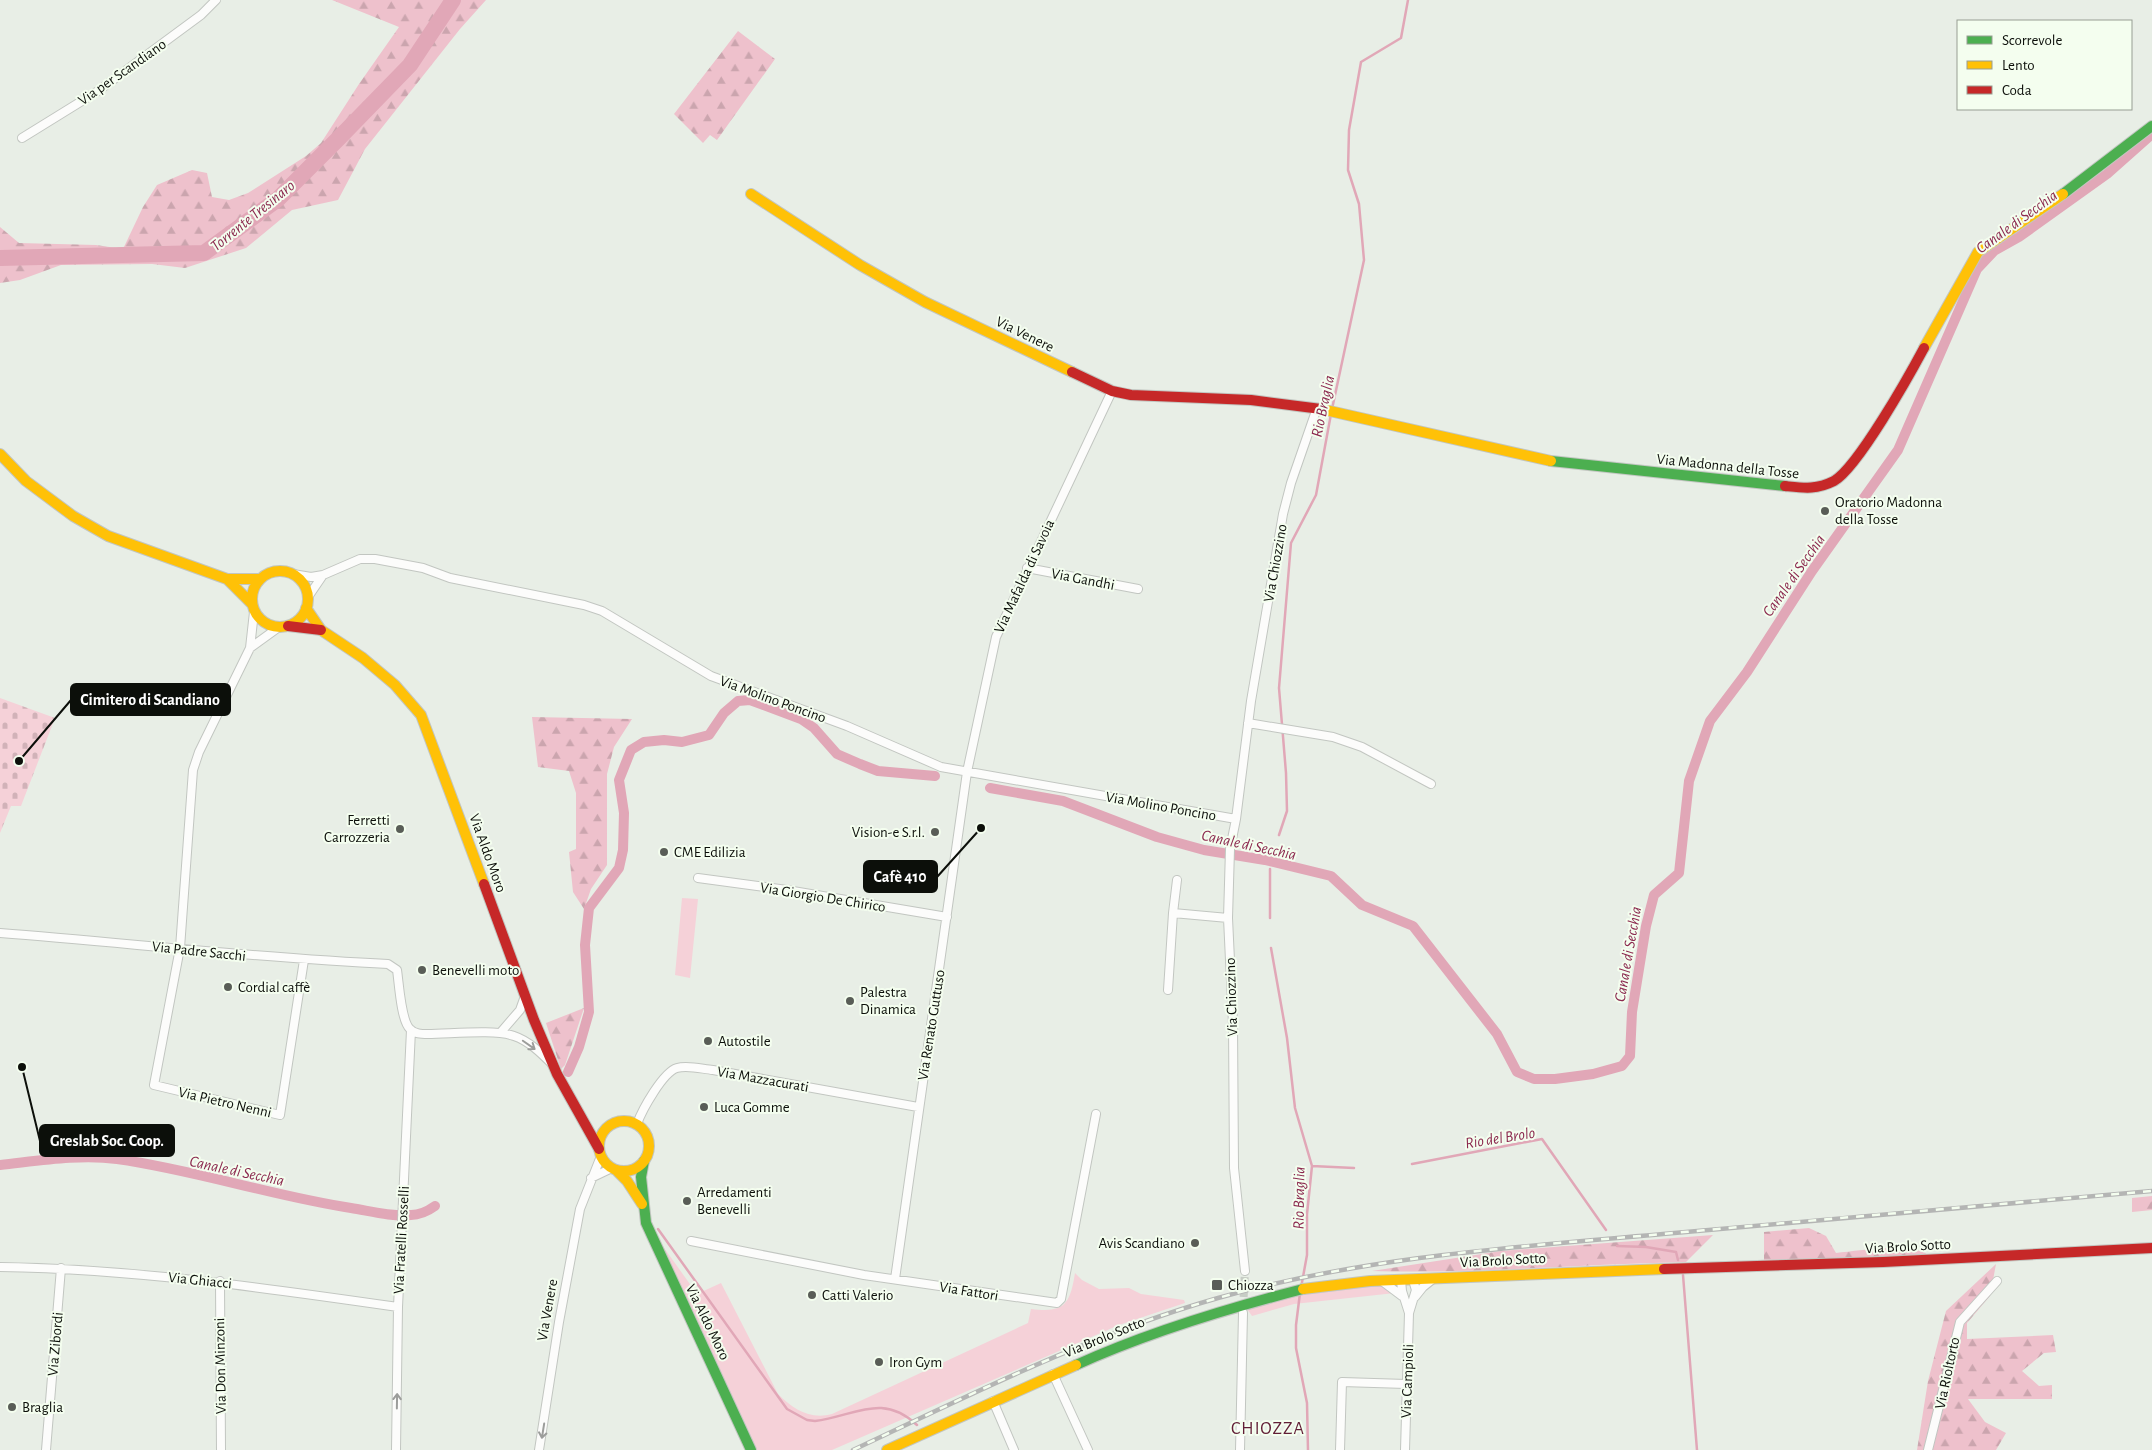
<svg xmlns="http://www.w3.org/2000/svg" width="2152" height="1450" font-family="'Alegreya Sans',sans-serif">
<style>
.grass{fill:#f5d1d8}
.forest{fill:url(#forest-firs)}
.cemetery{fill:url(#cemetery-stones)}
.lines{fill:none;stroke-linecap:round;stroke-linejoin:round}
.stream{stroke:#e1a7b7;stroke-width:2.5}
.canal{stroke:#e1a7b7;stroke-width:10}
.river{stroke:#e1a7b7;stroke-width:16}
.street-tunnel{stroke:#c7cdc5;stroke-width:8;stroke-dasharray:8 4;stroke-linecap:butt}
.street-casing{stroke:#c2c6c1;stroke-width:10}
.fast-casing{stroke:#c2c6c1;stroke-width:12}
.slow-casing{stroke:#c2c6c1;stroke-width:12}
.jam-casing{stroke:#c2c6c1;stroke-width:12}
.street{stroke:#fcfcfb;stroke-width:8}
.fast{stroke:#4caf50;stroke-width:10}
.slow{stroke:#ffc107;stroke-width:10}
.jam{stroke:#c62828;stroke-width:10}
.rail-casing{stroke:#b4b5b4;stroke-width:4.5}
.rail{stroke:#f4feef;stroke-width:2.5;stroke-dasharray:8;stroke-linecap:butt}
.oneway{stroke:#9c9d9b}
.poi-dot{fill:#595d57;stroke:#f4feef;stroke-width:2}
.labels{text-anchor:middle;stroke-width:4;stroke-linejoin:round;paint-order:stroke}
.street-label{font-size:15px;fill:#0c0f0a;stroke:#f4feef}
.poi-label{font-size:15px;fill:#0c0f0a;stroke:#f4feef;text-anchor:start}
.water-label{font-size:16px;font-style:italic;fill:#8b284e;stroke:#f4feef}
.quarter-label{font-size:18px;letter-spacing:1px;fill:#611e36;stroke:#f4feef}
.leader{fill:none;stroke:#0c0f0a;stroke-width:2}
.callout-dot{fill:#0c0f0a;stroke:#f4feef;stroke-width:2}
.callout{fill:#0c0f0a;stroke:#0c0f0a;stroke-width:2}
.callout-label{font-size:16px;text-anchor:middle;font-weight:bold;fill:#fff}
</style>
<defs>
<pattern id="forest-firs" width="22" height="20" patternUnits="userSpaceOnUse" patternTransform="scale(1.25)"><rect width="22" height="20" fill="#eec1cc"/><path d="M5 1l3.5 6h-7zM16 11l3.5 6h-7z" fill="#cba5ae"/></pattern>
<pattern id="cemetery-stones" width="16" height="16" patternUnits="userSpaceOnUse" patternTransform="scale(1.25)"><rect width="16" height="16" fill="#f5d1d8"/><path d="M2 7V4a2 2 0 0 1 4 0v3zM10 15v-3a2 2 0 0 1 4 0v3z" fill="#d1b2b8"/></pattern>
</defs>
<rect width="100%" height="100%" fill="#e8eee6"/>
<path class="grass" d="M682,898L698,899L690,978L675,975Z
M662,1245L697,1294L721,1283L778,1394C793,1409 810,1420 832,1414L1028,1323L1031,1309C1064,1313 1070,1305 1075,1273L1082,1280L1099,1289L1129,1288L1141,1294L1184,1300L1185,1303L1119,1325L832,1450H757Z
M1373,1284L1384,1286L1395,1293L1294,1304L1252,1316L1247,1309L1306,1292Z"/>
<path class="forest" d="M332,0H486L460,29L365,149L338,200L292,210L246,248L185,268L152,264L61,265L20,280L0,283V227L19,243L96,245L123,249L143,207L157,185L192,170L207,173L212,197L229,200L248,193L306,156L321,143L359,84L399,27Z
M738,31L775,59L717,140L710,135L703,143L674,114Z
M532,717L632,719L614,747L607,774V865L591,889L584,909L573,892L569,852L576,849V793L569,771L538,767Z
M584,1008L565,1065L561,1069L546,1023Z
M2152,1196V1210L2132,1212V1198Z
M1809,1228L1826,1236L1836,1253C1858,1251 1911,1242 1928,1255L1764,1260V1232Z
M1713,1235L1686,1262C1581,1264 1477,1274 1372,1271L1501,1251Z
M1996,1264L1990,1296L1967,1323V1339L2053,1335L2056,1352L2044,1353L2022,1371L2039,1386L2052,1385V1399H1968L1985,1422L2006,1433L1996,1450H1917L1928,1381L1946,1311Z"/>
<path class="cemetery" d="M0,698L55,718L21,806H11L0,833Z"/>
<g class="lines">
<path class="stream" d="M1332,409L1364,260L1359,204L1348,170L1349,130L1361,62L1401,38L1408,0
M1279,835L1287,811L1286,773L1279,688L1291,543L1316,495L1331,414
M1270,918V869
M1271,948L1287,1038L1295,1108L1312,1166L1307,1214V1255L1301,1288
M1412,1164L1542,1139L1606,1230
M1312,1166L1354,1168
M658,1229L787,1409L807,1420L815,1421C855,1416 882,1392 917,1425
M1617,1246L1646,1247L1676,1252L1678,1260
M1683,1275L1697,1450
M1300,1293L1296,1325V1348L1307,1403L1308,1450"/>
<path class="canal" d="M990,788L1063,801L1157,837L1204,850L1265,860L1331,876L1362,905L1413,926L1497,1034L1517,1072L1534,1079H1555L1593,1074L1622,1066L1630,1056L1632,1012L1646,926L1654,895L1679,873L1689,781L1710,721L1747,672L1812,571L1898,450L1977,269L1994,251L2019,237L2107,174L2152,134
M568,1072L579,1047L589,1012L585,945L589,908L619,868L623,850L624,813L619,780L631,750L644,742L664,740L682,742L709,735L724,713L738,701L750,700L801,719L814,728L837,754L860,764L878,771L935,776
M0,1165C38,1161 79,1154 117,1159C196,1170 272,1196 351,1208C370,1211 391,1217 411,1215C420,1215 428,1211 435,1206"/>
<path class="river" d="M0,258L204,253L278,199L339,138L410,65L453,0"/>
<path class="street-tunnel" d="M1243,1309L1245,1271"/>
<defs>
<path id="street" d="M22,138L98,91L201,15L216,0
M1027,568L1138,589
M293,574L311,577L323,575L360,559H375L423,568L450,578L584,605L602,611L711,676L847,726L941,767L1236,819
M308,597L323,575
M254,612L250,648L199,752L193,770L180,948L154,1085L280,1115L304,960
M250,648L279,627
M1248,723L1333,737L1362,747L1431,784
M698,878L787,890L947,917
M1173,913L1177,880
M0,933C129,943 258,958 388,964L397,970C399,983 401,1021 410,1029C415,1034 421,1034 428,1034C450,1034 496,1029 514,1036C529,1041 541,1053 552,1064
M1168,990L1173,913L1228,918
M501,1032L520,1010L525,996
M637,1124C642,1110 663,1072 677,1068C688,1065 702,1069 713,1070L918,1107
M591,1178L612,1168
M691,1241L864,1275L1057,1303L1061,1299L1096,1114
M0,1267C134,1269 266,1288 398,1307
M1245,1271L1234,1168L1233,1024L1228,918L1230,849L1236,819L1251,701L1283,514L1291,483L1317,408
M895,1279L967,772L996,637L1112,391
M1401,1280L1402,1291L1409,1313L1416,1290L1413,1280
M220,1281L221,1450
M1382,1281L1402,1296
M1415,1297L1423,1287L1433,1279
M1053,1374L1088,1450
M993,1401L1014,1450
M46,1450L61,1268
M396,1450L398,1307L411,1030
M539,1450L559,1322L580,1209L601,1156
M1240,1450L1243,1313
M1340,1450L1342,1382L1406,1384
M1405,1450L1409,1313
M1928,1450L1960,1322L1997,1281"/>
<path id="fast" d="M2063,194L2152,126
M1551,461L1785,486
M644,1161L641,1177L646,1223L751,1450
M1076,1365C1149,1332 1225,1309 1303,1289"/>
<path id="slow" d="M751,194L860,265L925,302L1072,372
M1924,348L1978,252L2063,194
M1321,409L1551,461
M0,454L26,481L73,516L108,536L227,579L252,604
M252 599a28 28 0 1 1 56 0a28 28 0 1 1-56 0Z
M227,579H260
M306,608L321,630L363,658L395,685L421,715L484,884
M599 1146a25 25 0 1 1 50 0a25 25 0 1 1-50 0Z
M616,1170L627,1181L642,1204
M1303,1289L1370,1281L1664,1269
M887,1450L1076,1365"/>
<path id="jam" d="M1072,372L1112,391L1131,395L1251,400L1321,409
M1785,486C1804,488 1816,490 1834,481C1858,467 1909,376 1924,348
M288,626L321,630
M484,884L534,1020L557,1074L599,1149
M1664,1269L1883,1262L2152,1248"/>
</defs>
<use href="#street" class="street-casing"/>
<use href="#fast" class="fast-casing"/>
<use href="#slow" class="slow-casing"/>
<use href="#jam" class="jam-casing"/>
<use href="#street" class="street"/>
<use href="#fast" class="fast"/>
<use href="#slow" class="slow"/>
<use href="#jam" class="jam"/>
<defs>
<path id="rail" d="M853,1450C972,1394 1091,1334 1218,1298C1364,1257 1514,1247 1663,1234C1826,1219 1989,1205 2152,1191"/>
</defs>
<use href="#rail" class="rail-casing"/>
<use href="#rail" class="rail"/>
</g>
<defs><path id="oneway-shaft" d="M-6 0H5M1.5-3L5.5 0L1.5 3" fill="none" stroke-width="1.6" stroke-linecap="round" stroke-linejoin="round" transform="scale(1.25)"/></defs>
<g class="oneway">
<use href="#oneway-shaft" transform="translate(529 1045) rotate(35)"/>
<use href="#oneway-shaft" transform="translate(397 1401) rotate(-89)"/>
<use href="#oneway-shaft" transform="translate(543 1431) rotate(99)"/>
</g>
<g class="poi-dot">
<circle cx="1825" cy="511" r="5"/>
<circle cx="400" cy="829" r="5"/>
<circle cx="935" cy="832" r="5"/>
<circle cx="664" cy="852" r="5"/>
<circle cx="422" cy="970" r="5"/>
<circle cx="228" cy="987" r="5"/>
<circle cx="850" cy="1001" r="5"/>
<circle cx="708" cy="1041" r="5"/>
<circle cx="704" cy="1107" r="5"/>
<circle cx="687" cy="1201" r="5"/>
<circle cx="1195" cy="1243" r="5"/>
<rect x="1211" y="1279" width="12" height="12" rx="2.5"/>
<circle cx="812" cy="1295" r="5"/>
<circle cx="879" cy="1362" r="5"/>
<circle cx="12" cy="1407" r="5"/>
</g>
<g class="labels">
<g class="street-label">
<text transform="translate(122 72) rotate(-35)" y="5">Via per Scandiano</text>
<text transform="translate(1025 334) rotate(26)" y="5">Via Venere</text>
<text transform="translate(1728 466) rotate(6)" y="5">Via Madonna della Tosse</text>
<text transform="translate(1275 563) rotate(-80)" y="5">Via Chiozzino</text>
<text transform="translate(1024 576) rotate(-65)" y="5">Via Mafalda di Savoia</text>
<text transform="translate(1083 579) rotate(11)" y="5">Via Gandhi</text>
<text transform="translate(773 699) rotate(20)" y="5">Via Molino Poncino</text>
<text transform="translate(1161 806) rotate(10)" y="5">Via Molino Poncino</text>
<text transform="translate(488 853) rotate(70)" y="5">Via Aldo Moro</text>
<text transform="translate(823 897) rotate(9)" y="5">Via Giorgio De Chirico</text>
<text transform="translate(199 951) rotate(6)" y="5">Via Padre Sacchi</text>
<text transform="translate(1231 997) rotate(-92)" y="5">Via Chiozzino</text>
<text transform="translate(931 1025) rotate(-81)" y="5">Via Renato Guttuso</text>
<text transform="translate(763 1079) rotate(10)" y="5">Via Mazzacurati</text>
<text transform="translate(225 1102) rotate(13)" y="5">Via Pietro Nenni</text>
<text transform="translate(401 1240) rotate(-87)" y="5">Via Fratelli Rosselli</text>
<text transform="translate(1908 1246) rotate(-3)" y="5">Via Brolo Sotto</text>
<text transform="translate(1503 1260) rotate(-3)" y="5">Via Brolo Sotto</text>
<text transform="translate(200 1280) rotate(6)" y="5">Via Ghiacci</text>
<text transform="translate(969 1291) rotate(9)" y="5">Via Fattori</text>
<text transform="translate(547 1310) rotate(-80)" y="5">Via Venere</text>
<text transform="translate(708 1322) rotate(64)" y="5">Via Aldo Moro</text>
<text transform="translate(1104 1337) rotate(-22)" y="5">Via Brolo Sotto</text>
<text transform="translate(55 1344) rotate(-85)" y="5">Via Zibordi</text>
<text transform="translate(220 1366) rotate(-91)" y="5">Via Don Minzoni</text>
<text transform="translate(1947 1373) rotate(-78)" y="5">Via Rioltorto</text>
<text transform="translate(1407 1381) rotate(-88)" y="5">Via Campioli</text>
</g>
<g class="poi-label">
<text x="1835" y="507">Oratorio Madonna<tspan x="1835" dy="17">della Tosse</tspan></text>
<text x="390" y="825" text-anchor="end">Ferretti<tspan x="390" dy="17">Carrozzeria</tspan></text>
<text x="925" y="837" text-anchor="end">Vision-e S.r.l.</text>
<text x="674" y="857">CME Edilizia</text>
<text x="432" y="975">Benevelli moto</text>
<text x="238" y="992">Cordial caffè</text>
<text x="860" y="997">Palestra<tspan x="860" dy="17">Dinamica</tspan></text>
<text x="718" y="1046">Autostile</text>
<text x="714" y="1112">Luca Gomme</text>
<text x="697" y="1197">Arredamenti<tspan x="697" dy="17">Benevelli</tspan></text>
<text x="1185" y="1248" text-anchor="end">Avis Scandiano</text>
<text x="1228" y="1290">Chiozza</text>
<text x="822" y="1300">Catti Valerio</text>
<text x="889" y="1367">Iron Gym</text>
<text x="22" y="1412">Braglia</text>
</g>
<g class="water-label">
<text transform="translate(252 215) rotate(-39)" y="6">Torrente Tresinaro</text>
<text transform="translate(2016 221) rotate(-36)" y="6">Canale di Secchia</text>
<text transform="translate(1322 406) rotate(-78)" y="6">Rio Braglia</text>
<text transform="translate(1793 575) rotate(-55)" y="6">Canale di Secchia</text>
<text transform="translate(1249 844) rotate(12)" y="6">Canale di Secchia</text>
<text transform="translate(1627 954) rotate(-80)" y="6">Canale di Secchia</text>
<text transform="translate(1500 1137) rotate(-9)" y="6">Rio del Brolo</text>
<text transform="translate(237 1170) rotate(12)" y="6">Canale di Secchia</text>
<text transform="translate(1298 1198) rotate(-89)" y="6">Rio Braglia</text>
</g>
<g class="quarter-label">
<text x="1268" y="1434">CHIOZZA</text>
</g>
</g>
<path class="leader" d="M19 761L71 700M981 828L937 877M22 1067L40 1141"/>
<g class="callout-dot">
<circle cx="19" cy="761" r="5"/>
<circle cx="981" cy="828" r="5"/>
<circle cx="22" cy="1067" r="5"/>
</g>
<g class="callout">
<rect x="71" y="684" width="159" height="31" rx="5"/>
<rect x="864" y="861" width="73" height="31" rx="5"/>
<rect x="40" y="1125" width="134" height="31" rx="5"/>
</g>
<g class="callout-label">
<text x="150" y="705">Cimitero di Scandiano</text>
<text x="900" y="882">Cafè 410</text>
<text x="107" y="1146">Greslab Soc. Coop.</text>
</g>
<rect x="1957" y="20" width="175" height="90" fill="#f4feef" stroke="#979e93"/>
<rect x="1967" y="36" width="25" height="8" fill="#4caf50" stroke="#979e93"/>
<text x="2002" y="45" font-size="15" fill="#0c0f0a">Scorrevole</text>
<rect x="1967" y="61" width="25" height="8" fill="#ffc107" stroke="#979e93"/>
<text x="2002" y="70" font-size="15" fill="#0c0f0a">Lento</text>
<rect x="1967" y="86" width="25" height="8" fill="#c62828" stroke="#979e93"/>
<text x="2002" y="95" font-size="15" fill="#0c0f0a">Coda</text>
</svg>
